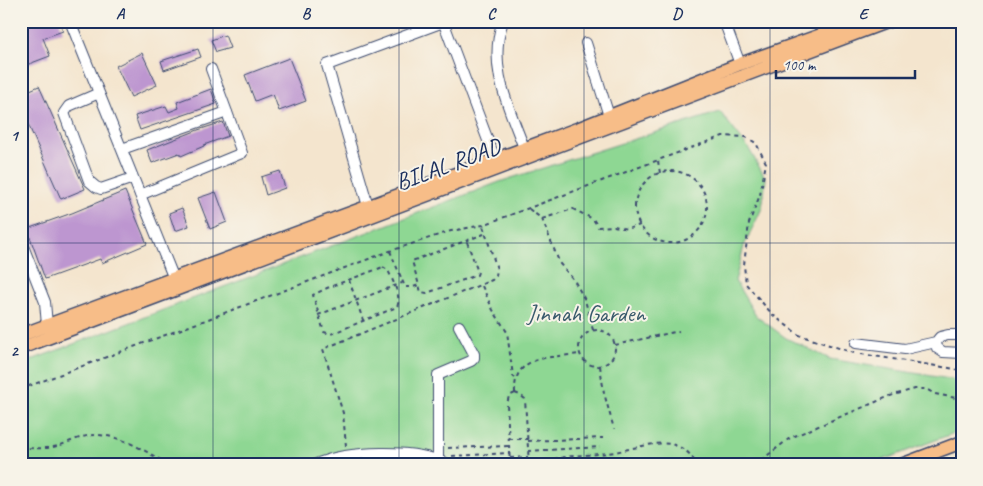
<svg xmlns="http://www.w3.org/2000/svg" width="983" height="486" font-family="Caveat,sans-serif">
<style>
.green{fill:#8ed793;stroke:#548378}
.building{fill:#bd96d0}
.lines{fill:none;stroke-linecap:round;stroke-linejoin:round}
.minor-casing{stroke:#3c4a6f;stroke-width:12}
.major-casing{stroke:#3c4a6f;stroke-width:15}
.path{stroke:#3c4a6f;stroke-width:2;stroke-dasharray:4 4;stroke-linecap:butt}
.minor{stroke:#fff;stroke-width:10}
.major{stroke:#f7bd88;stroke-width:12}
.grid{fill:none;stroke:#1b2f5e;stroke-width:1;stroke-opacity:0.55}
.labels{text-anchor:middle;stroke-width:4;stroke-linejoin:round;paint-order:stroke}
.street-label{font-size:24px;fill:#1b2f5e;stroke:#f7f3e8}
.park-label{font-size:24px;fill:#38596b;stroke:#f7f3e8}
.neatline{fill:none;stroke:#1b2f5e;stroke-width:2}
.grid-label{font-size:16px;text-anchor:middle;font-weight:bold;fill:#1b2f5e}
</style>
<rect width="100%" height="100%" fill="#f7f3e8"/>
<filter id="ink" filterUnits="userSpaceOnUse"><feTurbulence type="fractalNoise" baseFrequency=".02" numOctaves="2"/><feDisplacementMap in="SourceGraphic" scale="10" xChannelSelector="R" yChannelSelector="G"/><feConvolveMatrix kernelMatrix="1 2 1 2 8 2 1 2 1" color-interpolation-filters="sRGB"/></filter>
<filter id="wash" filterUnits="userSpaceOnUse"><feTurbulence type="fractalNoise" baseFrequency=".0096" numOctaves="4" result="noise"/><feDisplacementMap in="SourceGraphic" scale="20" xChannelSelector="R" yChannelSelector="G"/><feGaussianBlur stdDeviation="1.12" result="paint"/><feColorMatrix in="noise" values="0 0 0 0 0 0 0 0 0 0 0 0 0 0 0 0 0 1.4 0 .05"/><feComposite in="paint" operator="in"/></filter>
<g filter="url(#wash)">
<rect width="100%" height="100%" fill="#f4e5ce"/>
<path class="green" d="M720,112L749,149L766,179L762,208L744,246L735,281L756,316L786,338L830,359L962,381V430L870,465H21V364L502,181Z"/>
<g id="blocks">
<path class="building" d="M36,21H59L63,31L43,38L50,56L21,67V27Z
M225,35L230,48L216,52L211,40Z
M198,49L201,57L164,70L161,61Z
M142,53L157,85L131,97L116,66Z
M289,58L306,101L279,111L273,94L255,101L245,75Z
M39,86L85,189L61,199L21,108V94Z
M211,89L216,104L140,130L135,116L166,106L169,112L179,108L177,102Z
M223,122L228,136L204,145V146L181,156L179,153L152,163L147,150L198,130Z
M280,171L285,188L266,195L261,177Z
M125,191L147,244L102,263L100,259L45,279L27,229L72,213Z
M216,192L227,222L210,229L198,198Z
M182,208L189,226L175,231L169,213Z"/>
</g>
</g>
<g filter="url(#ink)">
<use href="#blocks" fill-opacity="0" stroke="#3c4a6f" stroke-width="1"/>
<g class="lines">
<defs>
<path id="minor" d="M70,21L174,279
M443,21L495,159
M503,21C487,66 509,107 524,148
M724,21L740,64
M586,43L609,116
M99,93L69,106L64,113L89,181L96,187L101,189L133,178
M122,149L227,112
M140,195L242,153L211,69
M368,206L327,65L443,22
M21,241L45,302L47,325
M936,342L937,348L943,352L962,353
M856,343L905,349L936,342L940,337L948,335H962
M438,459V375L471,361L474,358V354L459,326
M314,465C347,450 417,448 449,465"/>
<path id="major" d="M21,335L577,129L740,64L860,21
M21,348L889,21
M901,465L962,442"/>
</defs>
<use href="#minor" class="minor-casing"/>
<use href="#major" class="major-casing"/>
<path class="path" d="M658,161L660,173
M635 207a36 36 0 1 1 72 0a36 36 0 1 1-72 0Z
M529,209L542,219L560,264L574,280L585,300L593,330
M542,219L573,209L593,219L598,227L614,226L627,229L640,225
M467,242L478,272L477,275L427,293L421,292L412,261L484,234
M390,251L405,287H413L419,285
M383,267L388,270C392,280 402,296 397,307L331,334L324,332L313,295L327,288Z
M349,280L363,320
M482,286L493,310L507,332L513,376L515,378
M318,315L402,283
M579 348a18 18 0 1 1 36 0a18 18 0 1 1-36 0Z
M615,345L679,331
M861,354L962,370
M600,366L604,393L614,429
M21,389L390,251L451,231L483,225L723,136L746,137L756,143L766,163L760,195L749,223L744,265L746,284L773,315L799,335L854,353
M515,393C513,354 550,358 579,354
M515,393L520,395L525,399L529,465
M509,439H528
M528,441L603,438
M346,446L343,413L323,349L492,280L496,276L497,269L483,226
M21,448C31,448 43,449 53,447C68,444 82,434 98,435C124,436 147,452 169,465
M448,448L509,446
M528,451L600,447
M452,456L510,453
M510,458L528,457
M510,465L507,404L509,396L515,393
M539,465C559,454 586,456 608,453C625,451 654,441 670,444C681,446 692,453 696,465
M755,465L790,438L890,396L915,389H926L935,394L962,399"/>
<use href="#minor" class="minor"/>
<use href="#major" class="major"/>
</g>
</g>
<path class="grid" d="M213,21V465M399,21V465M584,21V465M770,21V465M21,243H962"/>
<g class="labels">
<g class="street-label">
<text transform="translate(448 164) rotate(-20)" y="8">BILAL ROAD</text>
</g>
<g class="park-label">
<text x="586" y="321">Jinnah Garden</text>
</g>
</g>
<rect width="983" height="486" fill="none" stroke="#f7f3e8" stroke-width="55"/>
<path d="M776 70v8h139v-8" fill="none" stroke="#1b2f5e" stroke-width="2.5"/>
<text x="783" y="70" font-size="15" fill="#1b2f5e" stroke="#f7f3e8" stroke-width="4" paint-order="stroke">100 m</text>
<rect x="28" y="28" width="928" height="430" class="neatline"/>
<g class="grid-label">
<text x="120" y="19">A</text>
<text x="306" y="19">B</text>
<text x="491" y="19">C</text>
<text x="677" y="19">D</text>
<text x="863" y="19">E</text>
<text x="14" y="141">1</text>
<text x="14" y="356">2</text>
</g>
</svg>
